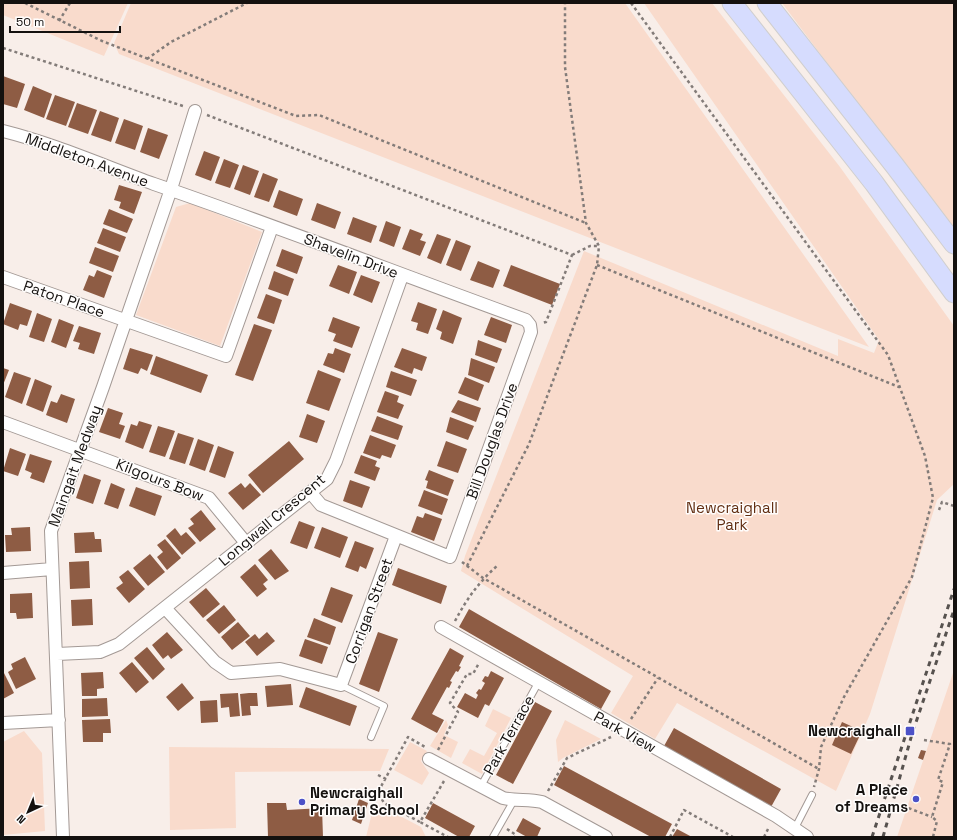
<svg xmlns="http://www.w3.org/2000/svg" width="957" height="840" font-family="'Space Grotesk',sans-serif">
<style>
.green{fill:#f9dbcc}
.building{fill:#8e5c44}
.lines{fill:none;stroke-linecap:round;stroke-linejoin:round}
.service-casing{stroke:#a39995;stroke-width:8}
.minor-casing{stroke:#a39995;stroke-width:14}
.primary-casing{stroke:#d0cfcf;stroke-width:21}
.path{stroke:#837c79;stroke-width:2.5;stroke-dasharray:3 3;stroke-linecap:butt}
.service{stroke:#fff;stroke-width:6}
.minor{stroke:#fff;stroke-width:12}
.primary{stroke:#d6dcfe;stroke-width:19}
.rail{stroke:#57524f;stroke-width:3;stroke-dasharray:5 5;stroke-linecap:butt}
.poi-dot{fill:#4c51c7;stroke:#fffdfc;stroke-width:1.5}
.labels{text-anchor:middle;stroke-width:3;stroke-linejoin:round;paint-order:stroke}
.street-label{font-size:15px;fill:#14110f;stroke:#fffdfc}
.park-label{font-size:15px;fill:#612e12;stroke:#fffdfc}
.poi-label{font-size:15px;font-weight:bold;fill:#14110f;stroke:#fffdfc;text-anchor:end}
</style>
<rect width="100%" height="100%" fill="#f8eee9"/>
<path class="green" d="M3,3H128L104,56L3,15Z
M131,3H625L869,347L119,54L114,43Z
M644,3H712L840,167L954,326V484L937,500L870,714L836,791L677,703L655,739L611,713L633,676L461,571L465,556L584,251L838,356V339L874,353L879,340Z
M782,3H954V232Z
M190,203L262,232L220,346L136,315L176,207Z
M954,670V837H897Z
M493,709L511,718L482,774L462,763L470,749L484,756L497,733L485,726Z
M446,720L448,725L444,735L458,742L451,758L430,746Z
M565,720L601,739L563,758L558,762L556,740Z
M24,731L42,753L45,831L3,835V742Z
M410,742L427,751L421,761L429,773L422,785L394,770Z
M169,747L389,749L380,771L235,772L236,828L170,830Z
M381,806L421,827L426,837H366L373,809Z"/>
<path class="building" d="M3,76L25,84L17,108L3,104Z
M33,86L52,94L44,118L24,110Z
M55,95L75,102L66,126L46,119Z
M77,103L97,110L88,134L68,127Z
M100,111L119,118L111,142L91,135Z
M124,119L143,126L135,150L115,143Z
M148,128L168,135L159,159L140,152Z
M204,151L220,157L211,181L195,175Z
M224,159L239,165L230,188L215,183Z
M243,165L259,171L250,195L234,189Z
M263,173L278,179L269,202L254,197Z
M119,185L142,192L134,214L119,208L121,202L114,200Z
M279,190L303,199L297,216L273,207Z
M317,203L341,212L335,229L311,220Z
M109,209L133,219L127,233L103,224Z
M353,217L377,226L371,243L347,234Z
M386,221L401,227L394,247L379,241Z
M103,228L126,237L120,252L97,243Z
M410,229L423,234L420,240L426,242L420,256L402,249Z
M437,234L451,239L441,264L427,258Z
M456,240L471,246L461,271L446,265Z
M95,247L119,256L113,272L89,263Z
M282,249L303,257L297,274L276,266Z
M478,261L500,270L493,288L470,280Z
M338,265L357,272L349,294L329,286Z
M511,265L560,284L552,305L503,286Z
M97,270L112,276L104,298L83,290L89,275L94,277Z
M274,271L294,279L288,296L268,289Z
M361,275L380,282L372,303L353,295Z
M266,294L282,300L274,324L257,318Z
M418,302L437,309L428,334L416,330L418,323L411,321Z
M10,303L32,311L27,326L20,324L18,330L3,324Z
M443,310L462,318L453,344L440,339L442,332L436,329Z
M37,313L52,319L44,342L29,337Z
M333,317L360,327L352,348L333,341L336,334L328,331Z
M491,317L512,325L506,343L484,335Z
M59,319L74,325L66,348L51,342Z
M254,324L272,330L253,381L235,375Z
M79,326L101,333L94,354L78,349L80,343L73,341Z
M478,340L502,349L497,363L475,355Z
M130,348L153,355L147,371L141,368L138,374L123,369Z
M335,348L351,354L344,373L323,365L328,353L333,354Z
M402,348L427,357L422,371L414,368L412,374L394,367Z
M156,356L208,375L201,393L150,374Z
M471,358L495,367L489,383L468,375Z
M3,368L9,370L3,385Z
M318,370L341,379L329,411L306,403Z
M391,371L417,380L411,396L386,387Z
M14,372L31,378L22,404L5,397Z
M465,377L484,385L478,401L458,393Z
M35,379L52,386L43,412L26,405Z
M385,391L399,396L397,402L404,405L398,419L377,412Z
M61,394L75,399L67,423L46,415L51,401L57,403Z
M458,400L481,408L476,422L451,412Z
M108,408L123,413L119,424L125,426L120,439L99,432Z
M307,414L325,421L317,443L299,437Z
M377,416L403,426L398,440L371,431Z
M450,417L474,426L468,440L446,432Z
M139,421L152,425L143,449L125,442L131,424L137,426Z
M158,426L175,431L165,457L149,452Z
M178,433L194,438L185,464L169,459Z
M370,435L396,445L391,458L382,455L380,459L363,453Z
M198,439L214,445L205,471L189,465Z
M289,441L304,459L263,493L248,475Z
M446,441L467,449L458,473L437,466Z
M218,446L234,452L225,478L209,472Z
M10,448L26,454L18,476L3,471Z
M30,454L52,461L44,483L30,478L32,473L25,470Z
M361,455L377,461L375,466L380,468L375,481L354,473Z
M429,470L454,480L448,496L426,488L428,481L425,480Z
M84,474L101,480L93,504L76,498Z
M350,480L370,487L362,508L343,501Z
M111,483L125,489L118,509L104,504Z
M241,483L245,488L250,483L261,495L243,510L228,493Z
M136,487L162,496L155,516L129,506Z
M424,490L448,499L442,515L418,506Z
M201,510L216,529L200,542L188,528L194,524L190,519Z
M425,513L442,519L434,541L411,532L417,516L423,518Z
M299,521L315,527L307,549L290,543Z
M30,527L31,551L6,552L5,535H12L11,528Z
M322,527L348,537L340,558L314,548Z
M175,528L181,536L186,532L196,543L182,555L166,536Z
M94,532L95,539H101L102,552L75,553L74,533Z
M165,539L181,558L167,570L157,557L163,552L157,545Z
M355,541L374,548L366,569L360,566L358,572L345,567Z
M271,549L289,571L275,580L258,560Z
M150,554L165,572L148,586L133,568Z
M89,561L90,588L70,589L69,562Z
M255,564L268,580L263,584L267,589L257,597L240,577Z
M398,568L447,586L441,604L392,585Z
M128,570L145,589L129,603L116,588L123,583L119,577Z
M331,587L353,595L342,623L321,615Z
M206,588L220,604L203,618L189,602Z
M32,593L33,618L17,619L16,613H10V594Z
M92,599L93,625L72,626L71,600Z
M224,605L236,620L219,634L206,620Z
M469,609L611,691L601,709L459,627Z
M314,618L336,627L330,645L307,637Z
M238,622L250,636L232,650L221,637Z
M167,632L183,650L171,659L168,655L163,659L152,645Z
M267,632L275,641L257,656L245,642L255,634L259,639Z
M378,632L398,639L379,692L359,684Z
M305,639L328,647L322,664L299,656Z
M147,647L165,669L153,680L134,658Z
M450,648L464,656L459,666L461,667L458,672L456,671L450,681L452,682L449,688L447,687L432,714L444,720L437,733L411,719Z
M25,657L36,679L16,689L8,672L13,669L11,664Z
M132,662L149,682L136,693L119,673Z
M3,671L14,693L3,699Z
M491,671L504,678L489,706L485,704L478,718L457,707L465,693L476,699L478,695L476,693L479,689L481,690L485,683L482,681L485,676L488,677Z
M103,672L104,688L97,689V696H82L81,673Z
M182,683L194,698L178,711L166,697Z
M291,684L293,705L267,707L265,686Z
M306,687L357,706L350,726L299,707Z
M238,693L240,716L230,717L229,707L221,708L220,694Z
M249,693H257L258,706H250L251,715L242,716L240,694Z
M107,698L108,716L82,717V699Z
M217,700L218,722L201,723L200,701Z
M535,702L552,711L513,784L496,775Z
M110,719L111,733H103V742H83L82,720Z
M842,722L862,731L851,754L832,745Z
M674,728L781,789L771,807L664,746Z
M921,750L926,751L923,760L918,758Z
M564,766L672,824L665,837H651L554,785Z
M359,799L368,803L361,824L352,820Z
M267,803H286L287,810L322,808L323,837H268Z
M433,803L475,826L469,837H459L425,818Z
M523,818L541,828L537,837H527L516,831Z
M677,829L692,837H672Z"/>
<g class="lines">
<defs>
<path id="service" d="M341,685L384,706L371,737
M481,786L538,683
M795,828L812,795
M493,837L514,800"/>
<path id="minor" d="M3,131C55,144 104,166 154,184C279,227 402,275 526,320L530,325L531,332L450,557L321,505L310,492
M3,277L226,356L272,227
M3,422L209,498L246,543
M3,573L52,569
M165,608L215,662L231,673L280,669L341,685L396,536
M441,627L776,816L807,837
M57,654L100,652L119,644L327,479L336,461L402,276
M3,723L59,720
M429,759L503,798C516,801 529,799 542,802L606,837
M63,837L51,531L103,387L171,189L195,111"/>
<path id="primary" d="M732,3L874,183L954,293
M767,3L895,166L954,244"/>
</defs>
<use href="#service" class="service-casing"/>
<use href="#minor" class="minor-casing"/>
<use href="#primary" class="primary-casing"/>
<path class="path" d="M25,3L102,41L296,116L319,115L586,223
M631,3L888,355L925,456L933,498L912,577L844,697L821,747L819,769L814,787
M59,21L70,3
M3,48L183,106
M147,59L171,42L247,3
M207,115L572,255L546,322L542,323
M572,255L590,246H599
M597,265L899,387
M939,510L942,502L954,506
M462,562L483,578L819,769
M467,566L529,444L597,265L599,246L586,223L565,67V3
M455,621C468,597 478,583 498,565
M631,719L658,678
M924,740L950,744L938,780L943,782L932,817L937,821L933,837
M438,750L458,712L450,703L467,674H473L479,663
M378,775L388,780
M444,781L420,822L448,837
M548,791L567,758L611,737
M903,806L932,817
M420,822L384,803L378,792L408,737L425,747
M507,829L516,835L515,837
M670,837L684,810L733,837
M764,837L769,827"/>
<use href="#service" class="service"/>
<use href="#minor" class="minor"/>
<use href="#primary" class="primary"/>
<path class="rail" d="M872,837L954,589
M883,837L912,734L954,610"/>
</g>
<g class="poi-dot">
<rect x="905" y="726" width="10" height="10" rx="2"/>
<circle cx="916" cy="799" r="4"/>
<circle cx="302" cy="802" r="4"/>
</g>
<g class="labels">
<g class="street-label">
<text transform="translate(87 160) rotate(20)" y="5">Middleton Avenue</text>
<text transform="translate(351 256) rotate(21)" y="5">Shavelin Drive</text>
<text transform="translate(64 299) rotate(19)" y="5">Paton Place</text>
<text transform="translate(492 441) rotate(-70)" y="5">Bill Douglas Drive</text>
<text transform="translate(75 466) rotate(-70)" y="5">Maingait Medway</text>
<text transform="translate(160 480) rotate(21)" y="5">Kilgours Bow</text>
<text transform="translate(272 520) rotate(-40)" y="5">Longwall Crescent</text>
<text transform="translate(369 611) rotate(-70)" y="5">Corrigan Street</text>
<text transform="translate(625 732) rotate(29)" y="5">Park View</text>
<text transform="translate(509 735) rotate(-61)" y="5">Park Terrace</text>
</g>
<g class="park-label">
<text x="732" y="513">Newcraighall<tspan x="732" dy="17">Park</tspan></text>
</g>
<g class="poi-label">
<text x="901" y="736">Newcraighall</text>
<text x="908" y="795">A Place<tspan x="908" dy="17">of Dreams</tspan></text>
<text x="310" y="798" text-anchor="start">Newcraighall<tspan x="310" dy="17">Primary School</tspan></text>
</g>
</g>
<rect width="957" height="840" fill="none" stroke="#14110f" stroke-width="8"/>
<g transform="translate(28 812) rotate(224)" stroke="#fffdfc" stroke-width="3" paint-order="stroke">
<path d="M0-3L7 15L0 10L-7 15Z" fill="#14110f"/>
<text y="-6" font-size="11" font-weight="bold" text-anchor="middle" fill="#14110f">N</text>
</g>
<path d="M10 26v6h110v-6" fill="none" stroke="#14110f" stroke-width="2"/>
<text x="16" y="26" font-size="12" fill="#14110f" stroke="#fffdfc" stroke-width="3" paint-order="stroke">50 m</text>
</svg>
